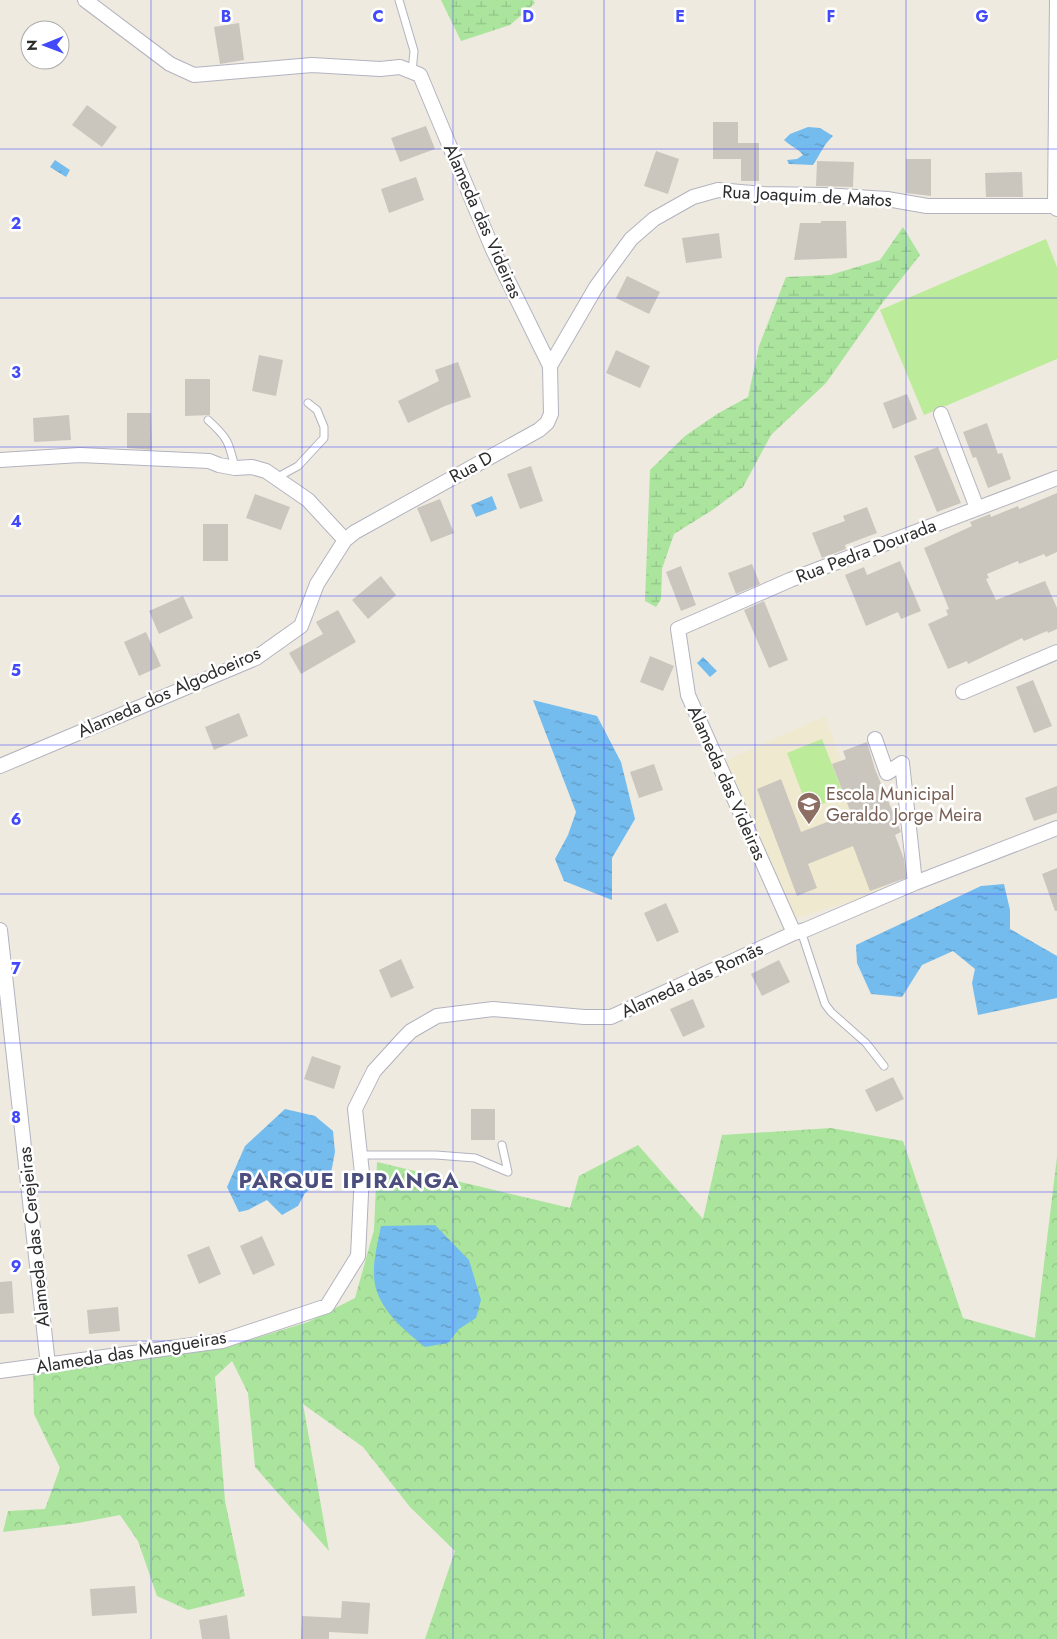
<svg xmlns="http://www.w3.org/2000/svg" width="1057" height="1639" font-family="Jost,sans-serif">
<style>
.education{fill:#efe9cf}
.forest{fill:url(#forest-crowns)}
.wetland{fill:url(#wetland-marsh)}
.pitch{fill:#bceb99}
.water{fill:url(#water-ripples)}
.building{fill:#cac6be}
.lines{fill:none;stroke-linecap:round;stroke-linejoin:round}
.lane-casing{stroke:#b3b3c0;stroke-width:9}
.street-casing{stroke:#b3b3c0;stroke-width:16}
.lane{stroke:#fff;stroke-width:7}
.street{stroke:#fff;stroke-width:14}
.grid{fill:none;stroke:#4149f9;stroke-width:1;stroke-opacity:0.55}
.labels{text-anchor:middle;stroke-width:5;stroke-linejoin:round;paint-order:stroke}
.street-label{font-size:18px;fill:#2d2d2d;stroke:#fff}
.education-label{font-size:18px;fill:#785e54;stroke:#fff;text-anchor:start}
.district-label{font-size:22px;font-weight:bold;letter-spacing:1px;fill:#4c4e7e;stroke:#fff}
.grid-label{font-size:16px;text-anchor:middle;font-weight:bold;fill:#4149f9;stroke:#fff;stroke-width:5;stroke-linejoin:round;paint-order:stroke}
</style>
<defs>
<pattern id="forest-crowns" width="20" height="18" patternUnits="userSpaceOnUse" patternTransform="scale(1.25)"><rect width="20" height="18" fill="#aae49d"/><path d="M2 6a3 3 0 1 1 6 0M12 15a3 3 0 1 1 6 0" fill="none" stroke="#93c488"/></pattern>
<pattern id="wetland-marsh" width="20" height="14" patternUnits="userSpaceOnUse" patternTransform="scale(1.25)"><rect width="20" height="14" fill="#aae49d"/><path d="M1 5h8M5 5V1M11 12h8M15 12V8" fill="none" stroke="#93c488"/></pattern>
<pattern id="water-ripples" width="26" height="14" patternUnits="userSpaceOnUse" patternTransform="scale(1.25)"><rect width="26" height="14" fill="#74bcee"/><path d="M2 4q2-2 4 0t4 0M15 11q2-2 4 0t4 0" fill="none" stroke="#6099c1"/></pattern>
</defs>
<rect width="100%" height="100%" fill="#eeeadf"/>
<path class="education" d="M825,716L889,889L795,919L725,761Z"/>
<path class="forest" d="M831,1128L903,1141L963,1318L1035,1338L1057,1157V1639H425L455,1551L410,1507L363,1447L303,1404L329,1551L255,1467L248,1393L232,1361L215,1377L225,1501L245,1596L188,1610L157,1596L138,1541L120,1515L78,1523L3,1532L8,1511L45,1509L60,1468L34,1414L33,1373L224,1348L308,1322L355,1298L374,1230L377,1162L570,1208L579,1176L638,1145L703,1219L722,1135Z"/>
<path class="wetland" d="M441,0H533L535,3L510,25L461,41Z
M903,227L920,255L883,302L826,383L771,435L743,487L714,509L674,534L662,569L661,599L656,607L645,601L650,470L685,436L717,414L748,397L759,346L786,277L830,275L880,260Z"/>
<path class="pitch" d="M1046,239L1057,267V359L924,415L880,310Z
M822,739L844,796L808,809L787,753Z"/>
<path class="water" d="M808,127L820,128L833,136C823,145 820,155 813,165L789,164L787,160L797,159L803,155C799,149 790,146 784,140L790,134Z
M55,160L70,170L66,177L50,167Z
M492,496L497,509L476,517L471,505Z
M703,657L717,671L710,677L697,663Z
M533,700L597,716L621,762L635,819L612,858V900L564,881L555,859L568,835L576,812Z
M1004,884L1010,910V929L1057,956V998L978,1015L972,983L975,969L953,951L922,965L902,997L871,994L857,963L856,945L981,886Z
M285,1109L315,1116L333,1131L335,1152L331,1173L305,1193L298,1206L282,1215L267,1200L248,1210L239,1212L227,1187L245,1146Z
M435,1225L469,1260L481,1300L476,1318L459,1329L448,1343L425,1347C404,1330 375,1307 374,1276C373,1260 378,1242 381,1226Z"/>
<path class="building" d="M239,23L244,60L220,64L214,27Z
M87,105L117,127L102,147L72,125Z
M713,122H738V143H759V181H741V159H713Z
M426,126L435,149L400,162L391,138Z
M656,151L679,159L668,194L644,186Z
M906,159H931V196L906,193Z
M817,161L854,162L853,187L816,186Z
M1022,172L1023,197H986L985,173Z
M416,177L424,200L389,213L381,189Z
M821,221H846L847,258L794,260L800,223H821Z
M719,233L722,258L686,263L682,238Z
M627,276L660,292L649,314L616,298Z
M616,350L650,366L640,388L606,373Z
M259,355L283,360L276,396L252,391Z
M458,362L471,397L445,406L408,423L398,401L439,381L435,370Z
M185,379H210V415L185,416Z
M907,394L917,419L893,429L883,403Z
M127,413H151L152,450L127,448Z
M69,415L71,440L34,442L33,418Z
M987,423L998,454L1002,453L1011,479L988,488L976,457L973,458L963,432Z
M938,447L961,503L937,512L914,456Z
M531,466L543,501L520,509L507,474Z
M1057,493V552L1046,557L1044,554L1019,564L1018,561L987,574L989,578L986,579L996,600L1045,581L1057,608V629L1048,633L1047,631L1024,641L1022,638L968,664L967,661L948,669L928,624L948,615L946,610L949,609L924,548L972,526L970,522L990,514L991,517L1018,506L1019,509Z
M255,494L290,507L281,530L246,518Z
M440,499L454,533L431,542L417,508Z
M867,507L877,533L845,545L846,549L822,558L812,533L845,521L843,516Z
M203,524H228V561H203Z
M900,561L921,611L901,619L898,612L866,626L845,575L864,567L867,575Z
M752,564L760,584L736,594L728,573Z
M681,566L696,605L681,611L666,572Z
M381,576L396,595L368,619L352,600Z
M183,596L193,618L159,634L149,611Z
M764,601L788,660L769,668L744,610Z
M338,610L356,642L301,674L289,653L323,634L316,622Z
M146,632L161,666L139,676L124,642Z
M650,656L674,666L663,691L640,682Z
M1033,680L1052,726L1034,733L1016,687Z
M239,713L248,736L214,750L205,727Z
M867,742L875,769L901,832L895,835L904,859L906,878L870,891L853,846L808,864L817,888L797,896L757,789L781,779L801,832L851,813L832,764L846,759L843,751Z
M654,764L663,790L639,798L630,772Z
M1057,786V813L1034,821L1025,798Z
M1057,868V911H1055L1042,874Z
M666,903L679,932L657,942L644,913Z
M401,959L414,988L391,998L379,970Z
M779,960L790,982L762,996L751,974Z
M693,999L705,1027L683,1037L670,1009Z
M312,1056L341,1066L334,1089L304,1079Z
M893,1077L904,1099L876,1112L865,1090Z
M471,1109H495V1140H471Z
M262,1236L275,1265L253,1275L240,1246Z
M209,1246L221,1274L199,1284L187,1255Z
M12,1281L14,1313L0,1314V1282Z
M118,1307L120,1331L89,1334L87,1310Z
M135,1586L137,1613L92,1616L90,1589Z
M342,1601L370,1603L368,1634L329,1632V1639H301L302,1616L341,1618Z
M227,1615L230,1639H202L199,1620Z"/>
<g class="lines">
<defs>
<path id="lane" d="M399,0L414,51L412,72
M208,420C228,438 229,442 235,468
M276,478L298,466L324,438V427L317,410L308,403
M801,931L825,1004L831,1012L866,1043L884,1066
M360,1155H436L475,1158L508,1172L502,1145"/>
<path id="street" d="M1057,0L1055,206L1057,209
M550,366L596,287L631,239L654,219L693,197L718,190L764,194L824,195L887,199L927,206H1057
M941,414L977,508
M0,460L80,455L209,461L219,465L235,468L252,467L266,471L308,500L345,540
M963,692L1057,652
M875,739L887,773L902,763L915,883
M0,766L256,658L301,626L317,584L345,540L355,532L539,430L547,423L551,414L550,366L493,250L420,75L400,67L380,69L312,65L194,75L170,64L85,0
M0,930L48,1365
M794,933L688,695L678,629L790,580L1057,478
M0,1371L222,1341L327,1306L358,1256L362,1173L355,1109L374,1071L404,1038L411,1031L437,1016L493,1009L584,1017H611L794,933L805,930L915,883L1057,828"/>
</defs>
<use href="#lane" class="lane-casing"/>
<use href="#street" class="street-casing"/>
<use href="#lane" class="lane"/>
<use href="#street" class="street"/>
</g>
<path class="grid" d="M151,0V1639M302,0V1639M453,0V1639M604,0V1639M755,0V1639M906,0V1639M0,149H1057M0,298H1057M0,447H1057M0,596H1057M0,745H1057M0,894H1057M0,1043H1057M0,1192H1057M0,1341H1057M0,1490H1057"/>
<defs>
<symbol id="school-pin" viewBox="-11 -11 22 30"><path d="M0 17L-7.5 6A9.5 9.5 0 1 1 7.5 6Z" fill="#8d6e63" stroke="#fff"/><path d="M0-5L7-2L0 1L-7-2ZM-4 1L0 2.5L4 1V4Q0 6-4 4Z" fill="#fff"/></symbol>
</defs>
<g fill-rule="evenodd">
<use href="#school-pin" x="795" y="790" width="28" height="38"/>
</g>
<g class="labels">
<g class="street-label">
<text transform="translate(807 196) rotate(3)" y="6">Rua Joaquim de Matos</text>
<text transform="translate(483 221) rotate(66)" y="6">Alameda das Videiras</text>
<text transform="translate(471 467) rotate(-29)" y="6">Rua D</text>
<text transform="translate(866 551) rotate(-21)" y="6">Rua Pedra Dourada</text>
<text transform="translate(169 692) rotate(-24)" y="6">Alameda dos Algodoeiros</text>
<text transform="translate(727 783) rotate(66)" y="6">Alameda das Videiras</text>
<text transform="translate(692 980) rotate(-25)" y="6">Alameda das Romãs</text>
<text transform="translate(34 1237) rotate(-96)" y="6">Alameda das Cerejeiras</text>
<text transform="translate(131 1352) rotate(-9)" y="6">Alameda das Mangueiras</text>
</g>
<g class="education-label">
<text x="826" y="800">Escola Municipal<tspan x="826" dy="21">Geraldo Jorge Meira</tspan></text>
</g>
<g class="district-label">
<text x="349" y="1188">PARQUE IPIRANGA</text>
</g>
</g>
<g class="grid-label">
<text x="226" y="22">B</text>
<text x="378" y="22">C</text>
<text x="528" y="22">D</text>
<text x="680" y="22">E</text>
<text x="831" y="22">F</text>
<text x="982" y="22">G</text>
<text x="16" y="229">2</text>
<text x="16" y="378">3</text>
<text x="16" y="527">4</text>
<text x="16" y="676">5</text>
<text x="16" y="825">6</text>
<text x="16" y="974">7</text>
<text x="16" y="1123">8</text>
<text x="16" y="1272">9</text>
</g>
<g transform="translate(45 45) rotate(269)"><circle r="24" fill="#ffffff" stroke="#ababab"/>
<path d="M0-4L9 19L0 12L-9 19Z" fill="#4149f9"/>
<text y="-8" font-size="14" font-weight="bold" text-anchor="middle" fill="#2d2d2d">N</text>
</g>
</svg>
